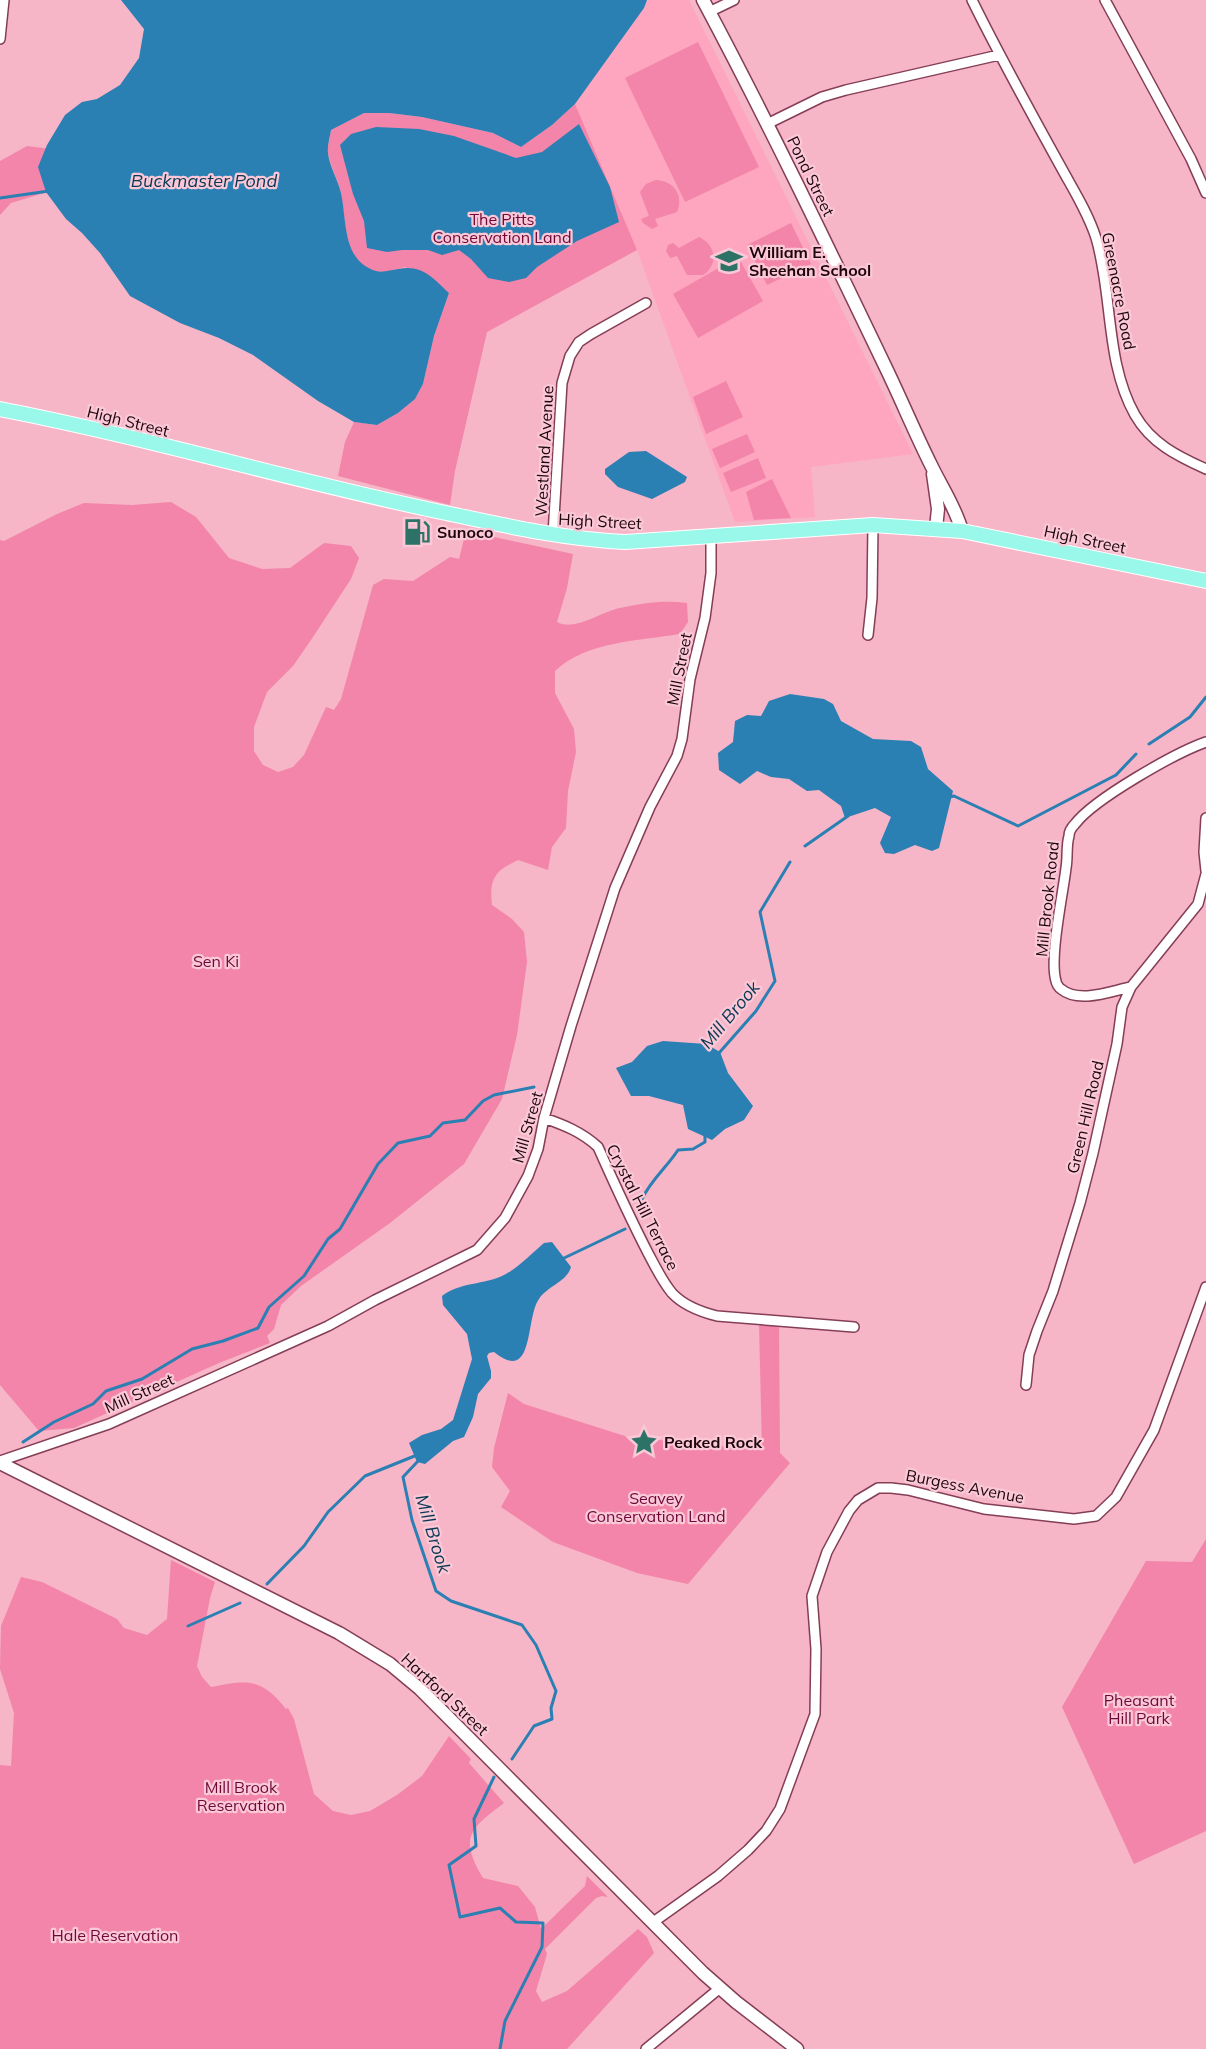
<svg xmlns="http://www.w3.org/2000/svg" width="1206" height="2049" font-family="Mulish,sans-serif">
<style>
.built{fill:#fea5c0}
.green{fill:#f285a9}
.water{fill:#2a7fb3}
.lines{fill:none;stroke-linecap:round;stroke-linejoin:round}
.stream{stroke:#2a7fb3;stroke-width:3}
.street-casing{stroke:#843e56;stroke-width:12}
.secondary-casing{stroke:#843e56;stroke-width:15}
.primary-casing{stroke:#fff;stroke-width:16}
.street{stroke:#fff;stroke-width:9}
.secondary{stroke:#fff;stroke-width:12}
.primary{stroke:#99f8e9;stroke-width:14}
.labels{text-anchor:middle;stroke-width:4.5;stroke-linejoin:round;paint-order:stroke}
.street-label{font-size:16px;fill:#1e040d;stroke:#fac8d6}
.park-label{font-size:16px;fill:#6f0839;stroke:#fac8d6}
.poi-label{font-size:16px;font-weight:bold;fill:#1e040d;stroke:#fac8d6;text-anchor:start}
.water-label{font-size:18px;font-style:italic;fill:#093854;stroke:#fac8d6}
</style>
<rect width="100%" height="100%" fill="#f7b5c8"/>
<path class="built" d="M647,0H689L913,454L811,467L815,517L735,522L637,250L575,104L644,8Z"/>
<path class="green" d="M698,42L759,167L685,202L625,78Z
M575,104L637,250L487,332L455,471L450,505L338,476L345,442L354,422L377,425L398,413L415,399L423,384L434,336L449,293L405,267C397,269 385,274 377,272C343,266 346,218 341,193C338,180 330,165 328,153C327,147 330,137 331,130L364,113H389L422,117L493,133L521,147L552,125Z
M27,146L50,149L54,190L11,203L0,215V161Z
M656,180C674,181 684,195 677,212L655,219L658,226L652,229L643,223L641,219L649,216L640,192L646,184Z
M791,223L811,264L767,285L747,245Z
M699,237C716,245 719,264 703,275H687L677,256L670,258L666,251L668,245L673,243L679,248Z
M738,257L763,301L698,338L673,294Z
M726,381L743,417L706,434L693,397Z
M747,434L755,452L720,468L712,449Z
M758,458L766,478L731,492L723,473Z
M772,479L791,518L754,520L746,492Z
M171,502L196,517L229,558L262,569L290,568L324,543L351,546L359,558L351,579L311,640L293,666L267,692L254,727V751L263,765L278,772L293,767L304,755L326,707L334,710L341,699L373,585L384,579L413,581L450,557L459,559L466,531L573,554L567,588L557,622C575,632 602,611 620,608C643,603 664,600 687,603L688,622L680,634C638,641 587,641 555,671V693L574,729L576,752L568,791L566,828L552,847L548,870L518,860C495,871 489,878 492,905L512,919L524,932L527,962L517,1035L502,1099L464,1164L390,1223L301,1286L281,1305L274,1329L267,1336L270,1343L219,1363L74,1428L39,1431L0,1385V540L4,541L57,514L84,503L132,505Z
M779,1322L780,1453L790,1463L688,1584L637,1573L553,1542L501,1507L510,1491L492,1467L494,1448L508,1393L524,1404L628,1437L762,1450L759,1323Z
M1206,1539V1831L1134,1864L1062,1707L1146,1561L1192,1562Z
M171,1560L215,1582L210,1598L197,1666L202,1677L211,1687C247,1680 261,1677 286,1709L288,1708L294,1719L314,1794L333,1811L351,1815L370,1811L397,1795L422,1776L449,1736L471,1759L469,1763L504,1803C471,1828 458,1837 483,1878L518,1886L535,1907L541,1929L585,1886L587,1876L608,1897L602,1896L596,1898L545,1949L547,1954L536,1991L542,2002L567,1991L638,1929L647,1937L654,1953L567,2049H0V1765L11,1766L14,1713L0,1669L1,1626L21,1577L42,1582L117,1619L124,1628L147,1635L167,1619Z"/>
<path class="water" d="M121,0H647L644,8L575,104L552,125L521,147L493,133L422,117L389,113H364L331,130C330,137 327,146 328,153C329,165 338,180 341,193C347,220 342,261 376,271C382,273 392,270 398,269C422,264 433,278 449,293L434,336L423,384L415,399L398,413L377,425L354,422L318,401L253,355L219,338L180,323L130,296L100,253L82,233L66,219L46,192L38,167L47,145L65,115L82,102L97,99L120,85L139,58L144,29Z
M579,124L610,187L619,222L577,241L537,267L526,278L509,282L488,278L471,259L459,250L442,255L428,250H402L387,252L367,248L364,221L353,194L340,145L351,134L376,127L419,129L454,136L516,158L542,152Z
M646,451L687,477L685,482L652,499L618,487L605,474V469L629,452Z
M790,694L824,699L833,704L841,721L873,739L911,741L921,747L928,769L953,791L939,848L932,851L915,845L894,854L885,853L880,843L891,817L875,808L845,818L841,806L819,790L807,791L789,779L771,777L757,771L740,784L719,770L718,753L733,742L735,721L747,715L761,716L769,701Z
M663,1041L706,1044L720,1052L728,1073L753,1106L744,1120L725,1129L712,1140L688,1129L683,1105L649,1096H631L616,1068L632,1062L647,1046Z
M552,1242L571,1267C567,1282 547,1286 539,1299C525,1318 535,1385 494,1352L489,1353L487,1356L491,1371V1378L478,1394L473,1417L464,1437L453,1441L425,1464L417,1462L409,1443L422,1435L441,1429L453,1420L472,1359L467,1334L443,1305L442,1296C460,1282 484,1285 504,1275C518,1268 532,1253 544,1243Z"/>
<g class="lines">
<path class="stream" d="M0,198L49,191
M1149,744L1190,717L1206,697
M949,797L954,796L1018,826L1116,775L1136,754
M805,846L848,816
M719,1053L756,1011L775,981L760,912L790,862
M642,1199C651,1180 667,1167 678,1150L693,1149L705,1142V1134
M562,1259L625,1229
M23,1442L54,1422L93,1404L106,1391L142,1379L192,1349L223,1341L258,1328L269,1307L304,1276L328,1239L340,1229L378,1164L398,1143L430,1136L443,1123L465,1120L483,1101L494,1095L534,1087
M419,1460L403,1477L412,1520L436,1591L451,1601L522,1625L536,1645L556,1691L551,1708L552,1719L534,1726L512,1759
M267,1584L304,1546L328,1512L365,1476L417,1455
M188,1626L240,1603
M494,1777L474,1819L476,1846L449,1865L460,1917L500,1908L516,1922L543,1923L542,1947L505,2021L500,2049"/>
<defs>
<path id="street" d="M972,0C1000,57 1031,113 1062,169C1074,191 1088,213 1096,238C1113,295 1105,362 1135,415C1151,443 1177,456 1206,469
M1105,0L1191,159L1206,193
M709,12L734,0
M0,39L4,0
M767,124L822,97L846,90L999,55
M553,535L562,383L570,356L579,342L591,334L646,303
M868,635L872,598L873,525
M1206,818L1204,852L1206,871
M1131,987C1111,991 1079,1004 1061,989C1059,988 1056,983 1056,981C1049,958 1063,894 1066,868C1068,857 1066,846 1069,836C1069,832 1072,827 1075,824C1094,799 1175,753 1206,742
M544,1118C564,1125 582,1132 598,1147C614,1183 630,1218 648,1253C655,1266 662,1281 672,1293C684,1306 701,1312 717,1316L854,1327
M1026,1385L1029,1355L1037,1331L1053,1291L1080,1203L1093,1153L1117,1044L1122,1007L1131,987L1198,904L1206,874
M0,1461L109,1424L328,1326L375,1300L477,1250L505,1218L528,1176L538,1149L544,1118L571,1026L615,888L650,807L677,756L682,739L690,679L705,618L711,573V536
M652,1923L718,1876L748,1850L766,1831L780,1809L815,1714L816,1649L812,1596L827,1552L849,1511L858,1500L878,1488H891L908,1490L984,1509L1074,1519L1096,1516L1116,1497L1154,1430L1206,1287
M646,2049L720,1988"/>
<path id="secondary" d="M703,0C767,120 826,243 885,366C901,399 915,433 931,465C942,488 955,506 962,531
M933,474L938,509L936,528
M0,1463L339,1633L390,1664L420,1689L703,1973L736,2002L797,2049"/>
<path id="primary" d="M0,409C150,438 297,482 446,513C506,526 564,539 625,542L873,525L962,531L1206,581"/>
</defs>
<use href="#street" class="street-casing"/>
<use href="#secondary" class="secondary-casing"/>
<use href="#primary" class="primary-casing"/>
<use href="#street" class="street"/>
<use href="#secondary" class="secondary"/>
<use href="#primary" class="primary"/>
</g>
<defs>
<symbol id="school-bare" viewBox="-9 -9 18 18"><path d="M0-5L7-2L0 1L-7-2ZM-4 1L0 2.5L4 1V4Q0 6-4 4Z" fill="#2d7266" stroke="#fac8d6" stroke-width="2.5" paint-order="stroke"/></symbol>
<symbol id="fuel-bare" viewBox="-9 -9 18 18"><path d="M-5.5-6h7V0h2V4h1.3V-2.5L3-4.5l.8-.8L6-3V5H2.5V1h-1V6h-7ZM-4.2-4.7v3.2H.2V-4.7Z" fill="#2d7266" stroke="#fac8d6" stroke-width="2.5" paint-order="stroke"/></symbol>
<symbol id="sight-bare" viewBox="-9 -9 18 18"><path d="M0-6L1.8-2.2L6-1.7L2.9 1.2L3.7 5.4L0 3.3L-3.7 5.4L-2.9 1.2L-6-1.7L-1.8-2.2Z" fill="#2d7266" stroke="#fac8d6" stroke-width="2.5" paint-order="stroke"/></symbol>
</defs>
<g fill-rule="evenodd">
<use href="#school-bare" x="710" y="242" width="38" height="38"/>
<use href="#fuel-bare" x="398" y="513" width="38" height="38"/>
<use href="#sight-bare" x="625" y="1423" width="38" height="38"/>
</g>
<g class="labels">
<g class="street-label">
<text transform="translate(811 176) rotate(64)" y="6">Pond Street</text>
<text transform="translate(1119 291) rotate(79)" y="6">Greenacre Road</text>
<text transform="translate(128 421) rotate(14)" y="6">High Street</text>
<text transform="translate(544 451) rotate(-87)" y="6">Westland Avenue</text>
<text transform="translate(600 521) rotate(3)" y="6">High Street</text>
<text transform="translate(1085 539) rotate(12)" y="6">High Street</text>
<text transform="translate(679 669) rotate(-79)" y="6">Mill Street</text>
<text transform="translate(1047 899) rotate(-84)" y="6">Mill Brook Road</text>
<text transform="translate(1085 1117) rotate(-77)" y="6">Green Hill Road</text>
<text transform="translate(527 1127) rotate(-74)" y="6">Mill Street</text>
<text transform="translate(643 1207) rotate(63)" y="6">Crystal Hill Terrace</text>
<text transform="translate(139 1393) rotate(-24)" y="6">Mill Street</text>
<text transform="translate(965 1486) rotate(11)" y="6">Burgess Avenue</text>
<text transform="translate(445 1694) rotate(43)" y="6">Hartford Street</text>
</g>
<g class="park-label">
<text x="502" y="225">The Pitts<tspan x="502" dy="18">Conservation Land</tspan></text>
<text x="216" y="967">Sen Ki</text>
<text x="656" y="1504">Seavey<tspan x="656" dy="18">Conservation Land</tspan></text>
<text x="1139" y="1706">Pheasant<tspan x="1139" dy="18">Hill Park</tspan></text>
<text x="241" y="1793">Mill Brook<tspan x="241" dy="18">Reservation</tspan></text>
<text x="115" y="1941">Hale Reservation</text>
</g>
<g class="poi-label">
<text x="749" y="258">William E.<tspan x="749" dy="18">Sheehan School</tspan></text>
<text x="437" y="538">Sunoco</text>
<text x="664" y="1448">Peaked Rock</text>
</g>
<g class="water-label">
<text x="204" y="187">Buckmaster Pond</text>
<text transform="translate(730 1015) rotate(-50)" y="6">Mill Brook</text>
<text transform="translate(433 1534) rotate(73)" y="6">Mill Brook</text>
</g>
</g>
</svg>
